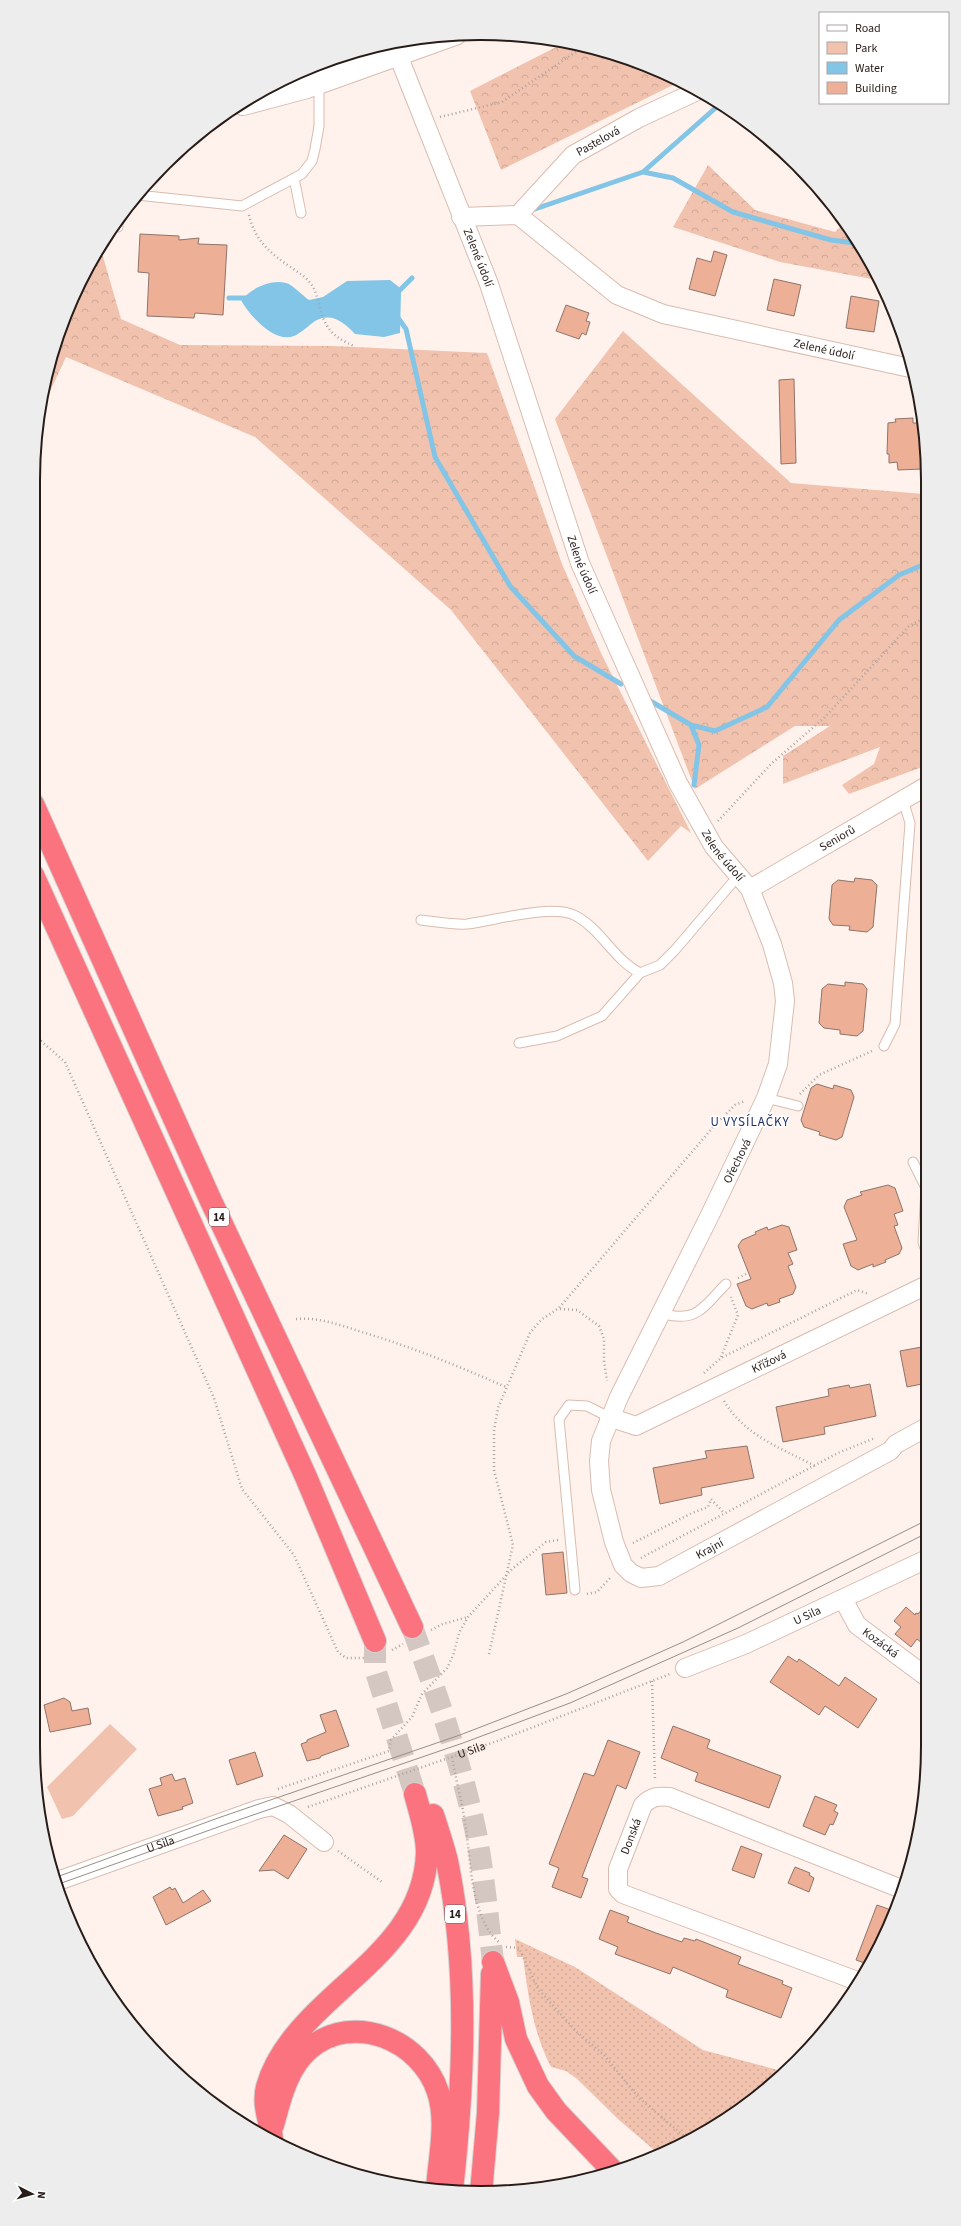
<svg xmlns="http://www.w3.org/2000/svg" width="961" height="2226" font-family="'Source Sans 3',sans-serif">
<style>
.grass{fill:url(#grass-dots)}
.forest{fill:url(#forest-crowns)}
.park{fill:#f1c3af}
.water{fill:#83c5e7}
.lines{fill:none;stroke-linecap:round;stroke-linejoin:round}
.stream{stroke:#83c5e7;stroke-width:5}
.building{fill:#edaf95;stroke:#8f7469}
.highway-tunnel{stroke:#d4c7c2;stroke-width:22;stroke-dasharray:22 11;stroke-linecap:butt}
.lane-casing{stroke:#d9bcaf;stroke-width:11}
.street-casing{stroke:#d9bcaf;stroke-width:20}
.secondary-casing{stroke:#d9bcaf;stroke-width:24}
.highway-casing{stroke:#d4d2d1;stroke-width:24}
.path{stroke:#afa39e;stroke-width:2.5;stroke-dasharray:1 3;stroke-linecap:butt}
.lane{stroke:#fff;stroke-width:9}
.street{stroke:#fff;stroke-width:18}
.secondary{stroke:#fff;stroke-width:22}
.highway{stroke:#fa737e;stroke-width:22}
.tram{stroke:#998d88;stroke-width:1}
.labels{text-anchor:middle;stroke-width:3.5;stroke-linejoin:round;paint-order:stroke}
.shield{fill:#fff;stroke:#68605d;stroke-width:1}
.shield-label{font-size:11px;font-weight:bold;fill:#271c18}
.street-label{font-size:12px;fill:#271c18;stroke:#fff}
.neighbourhood-label{font-size:13px;letter-spacing:1px;fill:#213068;stroke:#fff}
.rim{fill:none;stroke:#271c18;stroke-width:2}
</style>
<defs>
<pattern id="grass-dots" width="8" height="8" patternUnits="userSpaceOnUse"><rect width="8" height="8" fill="#f1c3af"/><path d="M2 2h.1M6 6h.1" fill="none" stroke="#cfa796" stroke-width="1.8" stroke-linecap="round"/></pattern>
<pattern id="forest-crowns" width="20" height="18" patternUnits="userSpaceOnUse"><rect width="20" height="18" fill="#f1c3af"/><path d="M2 6a3 3 0 1 1 6 0M12 15a3 3 0 1 1 6 0" fill="none" stroke="#cfa796"/></pattern>
</defs>
<rect width="100%" height="100%" fill="#fff2ed"/>
<path class="grass" d="M515,1939L575,1967L703,2050L785,2072L775,2082L704,2133L660,2155L619,2120L576,2078L566,2071L551,2067C533,2032 528,1995 523,1957H517Z"/>
<path class="forest" d="M564,43L625,57L677,83L501,170L470,91Z
M708,165L755,210L835,232L844,223L877,280L780,262L673,227Z
M100,246L121,319L180,345L333,346L487,353L562,564L601,653L691,833L681,826L648,861L451,610L255,437L66,357L40,413C45,357 70,307 93,257Z
M623,331L791,483L924,494L925,766L849,794L842,785L874,764L880,747L783,784V756L830,726H795L695,789L555,419Z"/>
<path class="park" d="M110,1724L137,1749L73,1816L62,1819L47,1787Z"/>
<path class="water" d="M390,280L399,287L401,293L400,333L384,337L355,334C344,322 331,312 315,321C308,326 301,333 294,336C275,344 249,315 241,300C251,289 270,279 286,283C293,285 302,295 309,300L323,297L347,281Z"/>
<g class="lines">
<path class="stream" d="M643,172L720,104
M535,209L643,172L673,178L733,212L831,240L855,243
M396,294L412,278
M229,298H248
M396,315L406,329L435,457L510,586L574,656L621,684
M647,699L691,725L699,745L694,785
M691,725L715,731L767,707L839,620L899,575L925,564"/>
</g>
<path class="building" d="M140,234L179,236V240L199,238L198,244L227,245L223,315L195,313L194,318L147,316L149,273L138,272Z
M714,251L727,255L715,296L689,289L697,258L711,262Z
M774,279L801,285L794,316L767,310Z
M851,296L879,301L874,332L846,328Z
M566,305L589,313L586,321L590,322L586,335L582,333L579,339L556,331Z
M794,379L796,463L781,464L779,380Z
M913,418V423H924L922,469L898,470L897,462L889,463V454H887L888,423L896,422L895,419Z
M855,878L872,880L877,885L873,927L867,932L849,930L850,926L833,925L829,919L832,885L838,880L854,882Z
M845,982L863,984L867,989L863,1031L857,1036L840,1034V1030L824,1028L819,1023L822,989L828,984L845,986Z
M817,1084L833,1089L834,1085L851,1090L854,1097L842,1137L836,1140L819,1135L820,1132L804,1127L801,1120L811,1088Z
M888,1185L895,1188L903,1211L894,1214L898,1225L894,1226L902,1248L899,1254L885,1260L886,1262L873,1267V1264L858,1270L851,1266L843,1244L857,1240L844,1207L847,1200L862,1195L860,1192Z
M782,1225L789,1227L797,1250L788,1253L793,1264L788,1266L796,1287L793,1294L779,1299L780,1302L768,1306L767,1303L752,1309L746,1306L737,1284L751,1279L738,1246L742,1240L756,1234L755,1232L767,1227L768,1230Z
M927,1346V1383L907,1387L900,1351Z
M870,1384L876,1416L824,1427L825,1434L783,1442L776,1407L829,1396L828,1389L849,1385L850,1388Z
M747,1446L754,1478L701,1488L702,1495L660,1504L653,1468L707,1458L705,1451Z
M563,1552L567,1593L546,1595L542,1554Z
M928,1602V1648L917,1639L911,1647L895,1634L901,1627L894,1621L906,1607L915,1615L916,1613L918,1614Z
M788,1656L797,1662L799,1659L839,1686L845,1677L877,1699L858,1728L825,1706L819,1715L770,1682Z
M64,1698L70,1702L72,1711L88,1708L91,1724L50,1732L44,1705Z
M336,1710L349,1746L321,1756L320,1758L307,1761L301,1744L307,1742V1740L326,1732L320,1715Z
M673,1726L710,1740L707,1748L781,1776L769,1808L695,1781L698,1773L661,1758Z
M608,1740L640,1752L626,1789L617,1785L582,1877L588,1879L581,1898L552,1887L559,1868L549,1864L584,1773L594,1776Z
M255,1752L263,1776L237,1785L229,1760Z
M172,1774L175,1781L185,1778L193,1803L182,1807L183,1809L158,1816L149,1789L162,1785L160,1778Z
M815,1796L837,1805L834,1811L838,1813L833,1825L830,1824L825,1835L803,1826Z
M284,1835L307,1849L288,1879L274,1870L259,1871Z
M741,1846L762,1854L754,1878L732,1870Z
M795,1867L810,1873L809,1875L814,1878L809,1892L788,1883Z
M170,1887L172,1890L175,1888L183,1903L203,1890L211,1901L166,1925L153,1897Z
M877,1905L894,1911L870,1965L856,1960Z
M610,1910L629,1917L627,1922L656,1933L682,1942L684,1938L695,1941L696,1939L741,1957L738,1964L783,1981L782,1984L792,1988L781,2018L726,1997L728,1990L673,1967L670,1974L615,1954L618,1947L599,1939Z"/>
<g class="lines">
<path class="highway-tunnel" d="M412,1627C437,1695 461,1762 476,1833C484,1876 488,1919 493,1962
M375,1641V1669L415,1794"/>
<defs>
<path id="lane" d="M361,50L377,59
M294,178L301,213
M137,195L242,206L302,174L312,161L315,149L319,126V83
M118,227V222
M421,920C436,922 453,925 467,924C494,921 552,903 576,916C602,930 614,960 640,973
M519,1043L557,1036L602,1016L640,973L660,965L675,950L738,876
M884,1046L895,1024L910,823L903,800
M766,1098L798,1106
M913,1162L926,1188L923,1242L927,1254
M661,1313C697,1324 703,1307 726,1284
M575,1590L559,1419L569,1405L587,1406L609,1417"/>
<g id="street">
<path id="s2" d="M398,55L489,284L580,563L678,783L714,847L750,889L772,944L783,983L785,1001L778,1064L766,1098L709,1217L619,1397L601,1441L599,1461L601,1490L614,1542L623,1565L631,1573L641,1578L659,1576L890,1451L896,1444L927,1427"/>
<path id="s3" d="M518,215L573,155L639,118L695,92"/>
<path id="s4" d="M461,217L518,215L617,295L663,314L910,368"/>
<path id="s5" d="M750,889L925,787"/>
<path id="s6" d="M609,1417L636,1426L927,1285"/>
<path id="s7" d="M843,1599L857,1625L928,1678"/>
<path id="s8" d="M685,1668L746,1644L927,1559"/>
<path id="s9" d="M55,1882L259,1809L273,1806L289,1814L324,1842"/>
<path id="s10" d="M860,1982L623,1894L618,1889V1869L643,1805C652,1796 658,1796 670,1797L904,1890"/>
</g>
<path id="secondary" d="M243,104L307,87L455,34"/>
<path id="highway" d="M33,804L211,1201L412,1627
M33,875L306,1477L375,1641
M433,1815C438,1830 443,1845 447,1861C469,1968 464,2082 452,2190
M493,1962L508,2002L516,2039L538,2086L556,2111L613,2171
M273,2125C280,2099 287,2068 309,2049C353,2011 421,2040 438,2092C448,2122 439,2158 437,2189
M272,2140C271,2121 262,2107 267,2087C274,2061 291,2039 308,2021C357,1969 424,1932 427,1853C427,1833 420,1813 415,1794
M481,2193L488,2113L492,1974"/>
</defs>
<use href="#lane" class="lane-casing"/>
<use href="#street" class="street-casing"/>
<use href="#secondary" class="secondary-casing"/>
<use href="#highway" class="highway-casing"/>
<g class="path">
<path d="M440,117L502,102L583,47"/>
<path d="M249,215C255,241 271,254 292,268C299,273 306,277 311,284C315,289 317,297 319,304C325,328 331,336 354,346"/>
<path d="M718,821L771,764L824,718L908,627L925,617"/>
<path d="M33,1040L41,1041L65,1062L214,1398L242,1489L294,1555L338,1652L346,1658H366"/>
<path d="M800,1094L819,1075L872,1051"/>
<path d="M773,1126L790,1118"/>
<path d="M738,1278L746,1274"/>
<path d="M560,1309L577,1310L599,1326L604,1339V1361L607,1381"/>
<path d="M296,1319C319,1317 340,1325 362,1332C412,1347 458,1366 506,1387"/>
<path d="M721,1357L738,1315L731,1297"/>
<path d="M704,1373L721,1358L857,1290L869,1294"/>
<path d="M724,1401C745,1436 781,1448 815,1466"/>
<path d="M633,1543L692,1513L708,1507L711,1499L724,1513"/>
<path d="M641,1558L838,1453L875,1438"/>
<path d="M587,1594L597,1592L611,1577"/>
<path d="M431,1630L443,1624L468,1617"/>
<path d="M392,1650L403,1644"/>
<path d="M489,1654L513,1545L494,1470V1431L498,1408L530,1333L541,1320L559,1308L714,1126L735,1105L745,1101"/>
<path d="M652,1681L655,1780"/>
<path d="M452,1757C456,1781 463,1805 466,1829C471,1864 471,1920 500,1943"/>
<path d="M278,1789L389,1751L391,1740L412,1717L422,1694L447,1668L453,1656L459,1633L468,1617L512,1569L546,1542L558,1540"/>
<path id="s1" d="M308,1807L500,1740L670,1674"/>
<path d="M338,1851L382,1882"/>
<path d="M506,1947L519,1948L538,1989L577,2032L604,2055L639,2098L684,2136L692,2139"/>
</g>
<use href="#lane" class="lane"/>
<use href="#street" class="street"/>
<use href="#secondary" class="secondary"/>
<use href="#highway" class="highway"/>
<path class="tram" d="M54,1878L218,1818L460,1735L566,1694L683,1642L927,1520
M56,1885L221,1826L463,1743L570,1703L738,1628L927,1533"/>
</g>
<g class="labels">
<g class="shield">
<rect x="209" y="1208" width="20" height="18" rx="3"/>
<rect x="445" y="1905" width="20" height="18" rx="3"/>
</g>
<g class="shield-label">
<text x="219" y="1221">14</text>
<text x="455" y="1918">14</text>
</g>
<g class="street-label">
<text dy="4" stroke="none"><textPath href="#s3" startOffset="110">Pastelová</textPath></text>
<text dy="4" stroke="none"><textPath href="#s2" startOffset="218">Zelené údolí</textPath></text>
<text dy="4" stroke="none"><textPath href="#s4" startOffset="399">Zelené údolí</textPath></text>
<text dy="4" stroke="none"><textPath href="#s2" startOffset="542">Zelené údolí</textPath></text>
<text dy="4" stroke="none"><textPath href="#s5" startOffset="101">Seniorů</textPath></text>
<text dy="4" stroke="none"><textPath href="#s2" startOffset="866">Zelené údolí</textPath></text>
<text transform="translate(737 1161) rotate(-64)" y="4">Ořechová</text>
<text dy="4" stroke="none"><textPath href="#s6" startOffset="176">Křížová</textPath></text>
<text dy="4" stroke="none"><textPath href="#s2" startOffset="1733">Krajní</textPath></text>
<text dy="4" stroke="none"><textPath href="#s8" startOffset="133">U Sila</textPath></text>
<text dy="4" stroke="none"><textPath href="#s7" startOffset="59">Kozácká</textPath></text>
<text dy="4" stroke="none"><textPath href="#s1" startOffset="173">U Sila</textPath></text>
<text dy="4" stroke="none"><textPath href="#s10" startOffset="315">Donská</textPath></text>
<text dy="4" stroke="none"><textPath href="#s9" startOffset="112">U Sila</textPath></text>
</g>
<g class="neighbourhood-label">
<text x="750" y="1126">U VYSÍLAČKY</text>
</g>
</g>
<path d="M0 0H961V2226H0ZM480 40H481A440 440 0 0 1 921 480V1746A440 440 0 0 1 481 2186H480A440 440 0 0 1 40 1746V480A440 440 0 0 1 480 40Z" fill="#eeeded" fill-rule="evenodd"/>
<path class="rim" d="M480 40H481A440 440 0 0 1 921 480V1746A440 440 0 0 1 481 2186H480A440 440 0 0 1 40 1746V480A440 440 0 0 1 480 40Z"/>
<rect x="819" y="12" width="130" height="92" fill="#ffffff" stroke="#a9a4a3"/>
<rect x="827" y="25" width="20" height="6" fill="#ffffff" stroke="#a9a4a3"/>
<text x="855" y="32" font-size="12" fill="#271c18">Road</text>
<rect x="827" y="42" width="20" height="12" fill="#f1c3af" stroke="#a9a4a3"/>
<text x="855" y="52" font-size="12" fill="#271c18">Park</text>
<rect x="827" y="62" width="20" height="12" fill="#83c5e7" stroke="#a9a4a3"/>
<text x="855" y="72" font-size="12" fill="#271c18">Water</text>
<rect x="827" y="82" width="20" height="12" fill="#edaf95" stroke="#a9a4a3"/>
<text x="855" y="92" font-size="12" fill="#271c18">Building</text>
<g transform="translate(32 2194) rotate(96)" stroke="#ffffff" stroke-width="3" paint-order="stroke">
<path d="M0-3L7 15L0 10L-7 15Z" fill="#271c18"/>
<text y="-6" font-size="11" font-weight="bold" text-anchor="middle" fill="#271c18">N</text>
</g>
</svg>
